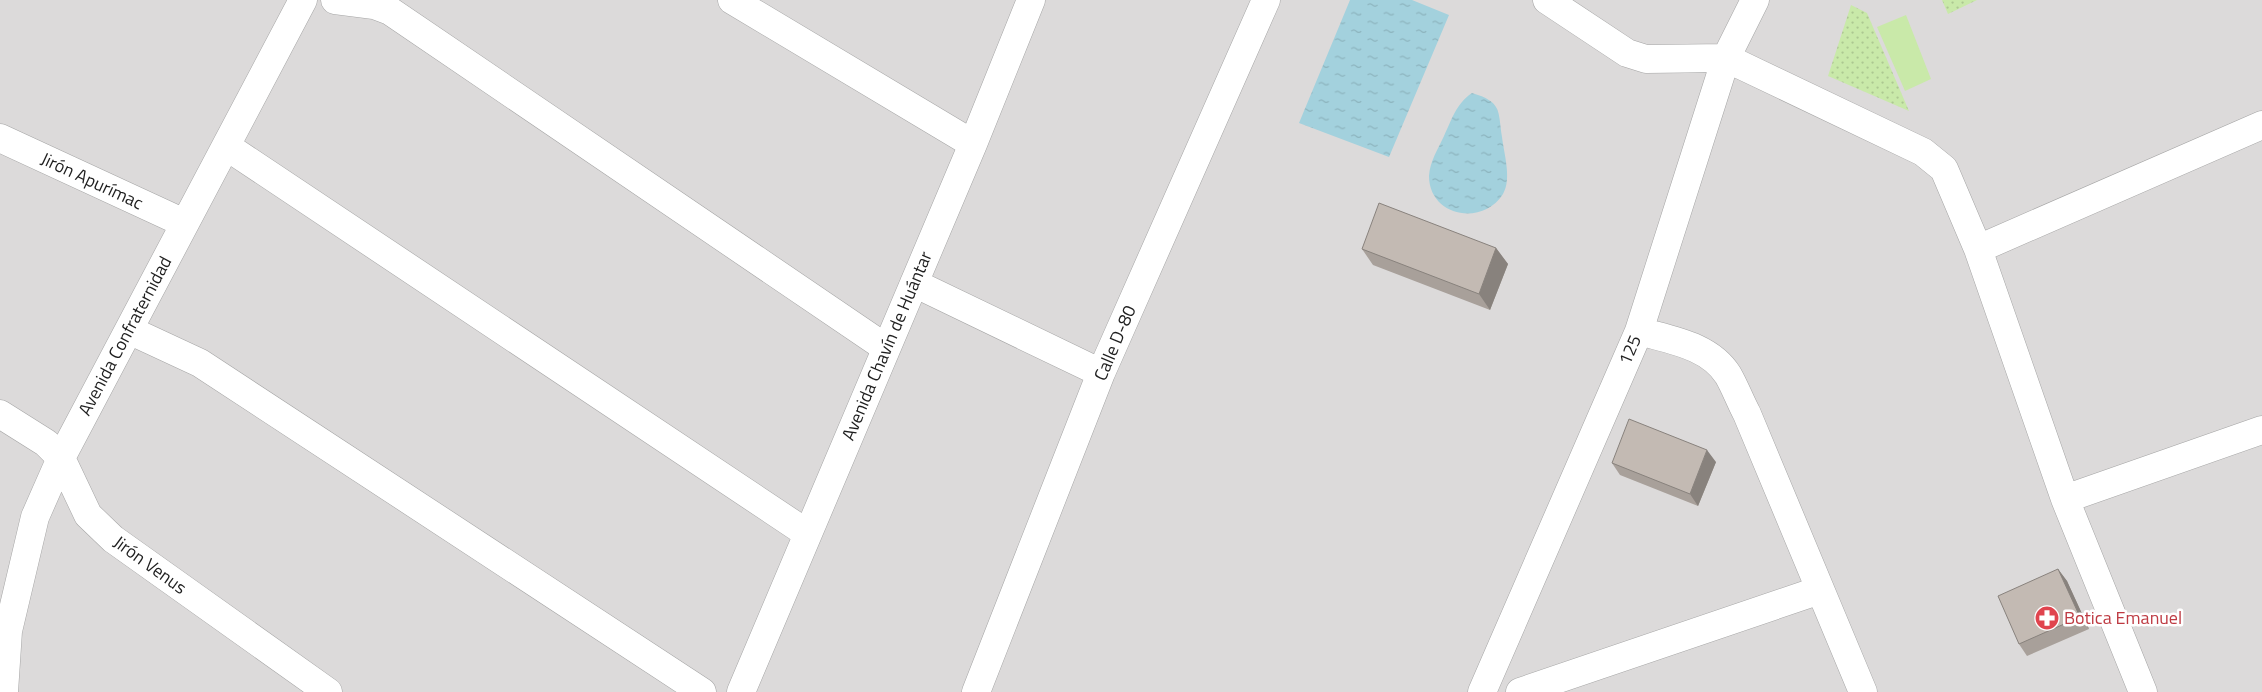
<svg xmlns="http://www.w3.org/2000/svg" width="2262" height="692" font-family="'Titillium Web',sans-serif">
<style>
.residential{fill:#dcdada}
.grass{fill:#c9e9a9}
.garden{fill:url(#garden-dots)}
.water{fill:url(#water-ripples)}
.lines{fill:none;stroke-linecap:round;stroke-linejoin:round}
.minor-casing{stroke:#a5a5a5;stroke-width:29}
.minor{stroke:#fff;stroke-width:28}
.wall{fill:#a8a09a}
.shaded-wall{fill:#88827d}
.building{fill:#c3bab3;stroke:#88827d}
.labels{text-anchor:middle;stroke-width:5;stroke-linejoin:round;paint-order:stroke}
.street-label{font-size:18px;fill:#1e1e1e;stroke:#fff}
.health-label{font-size:18px;fill:#be3a42;stroke:#fff;text-anchor:start}
</style>
<defs>
<pattern id="garden-dots" width="8" height="8" patternUnits="userSpaceOnUse" patternTransform="scale(1.25)"><rect width="8" height="8" fill="#c9e9a9"/><path d="M2 2h.1M6 6h.1" fill="none" stroke="#acc791" stroke-width="1.8" stroke-linecap="round"/></pattern>
<pattern id="water-ripples" width="26" height="14" patternUnits="userSpaceOnUse" patternTransform="scale(1.25)"><rect width="26" height="14" fill="#a3d1dd"/><path d="M2 4q2-2 4 0t4 0M15 11q2-2 4 0t4 0" fill="none" stroke="#8cb3bd"/></pattern>
</defs>
<rect width="100%" height="100%" fill="#efebe3"/>
<path class="residential" d="M0,0H2262V692H0Z"/>
<path class="grass" d="M1906,15L1931,79L1905,91L1877,27Z"/>
<path class="garden" d="M1942,0H1977L1948,14Z
M1851,5L1867,13L1909,111L1828,76Z"/>
<path class="water" d="M1350,0H1412L1449,15L1389,157L1299,123Z
M1472,93C1502,102 1498,110 1502,137C1504,154 1512,179 1503,194C1482,227 1429,216 1429,176C1430,161 1438,149 1444,136C1452,119 1456,104 1472,93Z"/>
<g class="lines">
<defs>
<path id="minor" d="M335,0L374,5L390,11L886,348
M732,0L973,144
M1547,0L1627,53L1646,59L1726,58L1923,152L1944,169L1978,249L2065,499L2143,692
M0,138L184,223
M226,146L808,534
M1978,249L2262,125
M914,283L1101,373
M129,330L200,363L702,692
M1639,331C1670,340 1709,345 1728,375C1735,387 1740,401 1747,414L1863,692
M0,414L46,443L61,458L88,515L113,539L328,692
M2065,499L2262,430
M4,692L8,631L35,517L61,458L303,0
M741,692L973,144L1031,0
M976,692L1101,373L1266,0
M1482,692L1639,331L1726,58L1755,0
M1520,692L1820,590"/>
</defs>
<use href="#minor" class="minor-casing"/>
<use href="#minor" class="minor"/>
</g>
<path class="wall" d="M1496,248L1508,264L1490,310L1373,265L1362,249Z
M1716,462L1698,506L1620,475L1612,463Z
M2058,569L2067,581L2089,629L2027,656L2019,644Z"/>
<path class="shaded-wall" d="M1496,248L1508,264L1490,310L1479,294Z
M1707,450L1716,462L1698,506L1690,494Z
M2058,569L2067,581L2089,629L2080,617Z"/>
<path class="building" d="M1379,203L1496,248L1479,294L1362,249Z
M1629,419L1707,450L1690,494L1612,463Z
M2058,569L2080,617L2019,644L1998,596Z"/>
<defs>
<symbol id="pharmacy-disc" viewBox="-11 -11 22 22"><circle r="9.5" fill="#e0444e" stroke="#fff"/><path d="M-2-6h4v4h4v4h-4v4h-4v-4h-4v-4h4Z" fill="#fff"/></symbol>
</defs>
<g fill-rule="evenodd">
<use href="#pharmacy-disc" x="2033" y="604" width="28" height="28"/>
</g>
<g class="labels">
<g class="street-label">
<text transform="translate(92 181) rotate(25)" y="6">Jirón Apurímac</text>
<text transform="translate(125 336) rotate(-62)" y="6">Avenida Confraternidad</text>
<text transform="translate(1115 343) rotate(-67)" y="6">Calle D-80</text>
<text transform="translate(887 346) rotate(-67)" y="6">Avenida Chavín de Huántar</text>
<text transform="translate(1630 350) rotate(-67)" y="6">125</text>
<text transform="translate(150 565) rotate(36)" y="6">Jirón Venus</text>
</g>
<g class="health-label">
<text x="2064" y="624">Botica Emanuel</text>
</g>
</g>
</svg>
